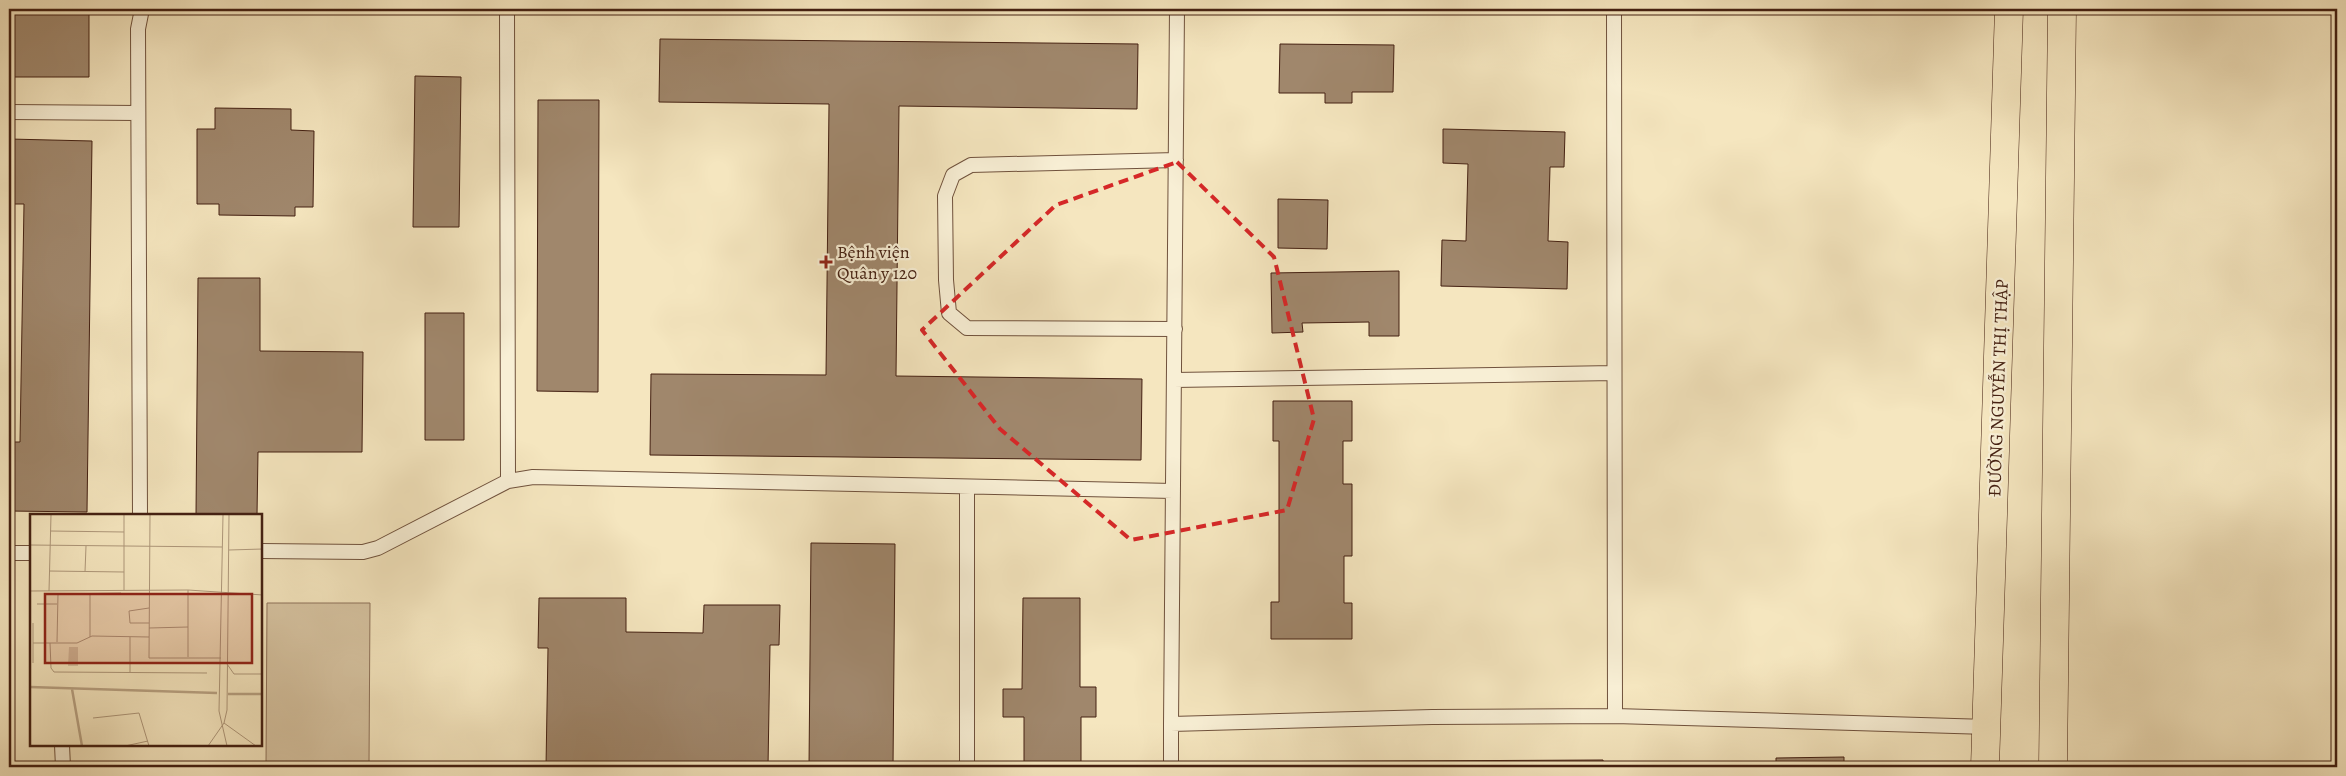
<svg xmlns="http://www.w3.org/2000/svg" width="2346" height="776" font-family="Alegreya,serif">
<style>
.green{fill:#d7c4a2;stroke:#8e725a}
.building{fill:#a0876c;stroke:#442012}
.lines{fill:none;stroke-linecap:round;stroke-linejoin:round}
.service-casing{stroke:#70523d;stroke-width:16}
.trunk-casing{stroke:#442012;stroke-width:29}
.service{stroke:#f8efd5;stroke-width:14}
.trunk{stroke:#f5e6bf;stroke-width:28}
.marked{fill:none;stroke:#d62828;stroke-width:4;stroke-dasharray:10 6;stroke-linejoin:round}
.poi-dot{fill:#8f2418;stroke:#f8efd5;stroke-width:2}
.labels{text-anchor:middle;stroke-width:4.5;stroke-linejoin:round;paint-order:stroke}
.poi-label{font-size:18px;fill:#442012;stroke:#f8efd5;text-anchor:start}
.street-label{font-size:18px;fill:#442012;stroke:#f8efd5}
.inset-river{fill:none;stroke:#b9a384;stroke-width:2.5}
.inset-road{fill:none;stroke:#ae977a;stroke-width:1}
.view{fill:#8f2418;fill-opacity:0.15;stroke:#8f2418;stroke-width:2.5}
.inset-edge{fill:none;stroke:#442012;stroke-width:2.5}
</style>
<rect width="100%" height="100%" fill="#f5e6bf"/>
<filter id="stains"><feTurbulence type="fractalNoise" baseFrequency=".004" numOctaves="4"/><feColorMatrix values="0 0 0 0 .2 0 0 0 0 .09 0 0 0 0 .02 0 0 0 .5 -.17"/></filter>
<radialGradient id="worn" r=".72"><stop offset=".6" stop-color="#630" stop-opacity="0"/><stop offset="1" stop-color="#630" stop-opacity=".3"/></radialGradient>
<path class="green" d="M267,603H370L369,767H266Z"/>
<path class="building" d="M9,9H89V77H9Z
M660,39L1138,44L1137,109L899,106L896,376L1142,379L1141,460L650,455L651,374L826,375L829,104L659,102Z
M1280,44L1394,45L1393,92H1352V103H1325V93H1279Z
M415,76L461,77L459,227H413Z
M538,100H599L598,392L537,391Z
M215,108L291,109V130L314,131L313,207H295V216L219,215V204H197V129H215Z
M1443,129L1565,132L1564,167H1550L1548,241L1568,242L1567,289L1441,286L1442,240L1466,241L1468,164L1443,163Z
M9,139L92,141L87,512L9,511V442H20L24,204H9Z
M1278,199L1328,200L1327,249L1278,248Z
M1399,271V336H1369V322L1302,323L1303,332L1272,333L1271,273Z
M198,278H260V351L363,352L362,452H258L257,515H196Z
M425,313H464V440H425Z
M1273,401H1352V441H1343V484H1352V556H1344V603H1352V639H1271V602H1279V441H1273Z
M811,543L895,544L893,767H809Z
M539,598H626V632L703,633L704,605H780L779,645H770L768,767H546L548,648H538Z
M1023,598H1080V687H1096V717H1081V767H1024V717H1003V689H1022Z
M1844,757V767H1776V758Z
M1603,760L1604,767H1196V762Z"/>
<g class="lines">
<defs>
<path id="service" d="M507,9L508,481
M1177,9L1171,724L1432,717L1615,716L1988,727
M1614,9L1615,716
M9,112L138,113
M1175,329L967,328L949,313L946,280L945,196L953,175L971,165L1176,160
M1174,380L1614,373
M967,487V767
M140,515L138,29L142,9
M261,551L363,552L378,548L508,481L533,477L1173,491
M9,553H31
M1171,724V767
M62,745L63,767"/>
<path id="trunk" d="M1985,767L2009,9
M2053,767L2062,9"/>
</defs>
<use href="#service" class="service-casing"/>
<use href="#trunk" class="trunk-casing"/>
<use href="#service" class="service"/>
<use href="#trunk" class="trunk"/>
</g>
<path class="marked" d="M1177,162L1274,257L1314,419L1287,510L1131,540L1000,429L922,330L1056,205Z"/>
<path class="poi-dot" d="M823.5 254.5h5v5h5v5h-5v5h-5v-5h-5v-5h5z"/>
<g class="labels">
<g class="poi-label">
<text x="837" y="258">Bệnh viện<tspan x="837" dy="21">Quân y 120</tspan></text>
</g>
<g class="street-label">
<text transform="translate(1998 388) rotate(-88)" y="6">ĐƯỜNG NGUYỄN THỊ THẬP</text>
</g>
</g>
<g transform="translate(30 514)">
<rect width="232" height="232" fill="#f5e6bf"/>
<path d="M39,133H48V152H38Z" fill="#d7c4a2"/>
<path class="inset-river" d="M0,173L187,179M42,175L52,232M198,180H233"/>
<path class="inset-road" d="M120,1L119,144H191M193,1L189,197L197,232M20,17L94,18M0,31L192,33M199,36L233,35M19,57L94,58M55,58L56,32M94,76V1M158,76V143M0,77L158,76L233,81M19,77L21,1M60,79V123M7,90H27M3,109V129M119,109H100L99,97L119,94M119,114L158,113M100,123V159M27,128L28,80L91,79M20,129L21,154L24,158L177,159M3,149V129H47L62,122L119,123M197,150L204,160H233M63,204L109,199L119,232M194,209L226,232M95,232L118,227M178,232L194,209L197,196L199,1"/>
<path class="view" d="M15,80H222V149H15Z"/>
<rect width="232" height="232" class="inset-edge"/>
</g>
<rect width="2346" height="776" fill="none" stroke="#f5e6bf" stroke-width="30"/>
<rect x="10" y="10" width="2326" height="756" fill="none" stroke="#442012" stroke-width="2.5"/>
<rect x="15" y="15" width="2316" height="746" fill="none" stroke="#442012"/>
<rect width="100%" height="100%" filter="url(#stains)"/>
<rect width="100%" height="100%" fill="url(#worn)"/>
</svg>
